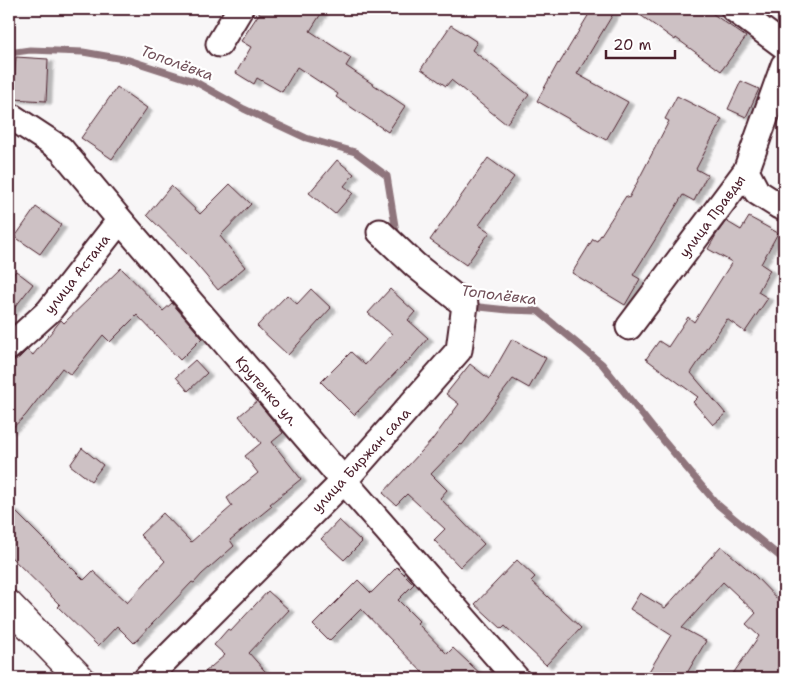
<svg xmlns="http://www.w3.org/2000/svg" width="793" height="687" font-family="'Shantell Sans',sans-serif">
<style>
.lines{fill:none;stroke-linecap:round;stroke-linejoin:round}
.stream{stroke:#8f747b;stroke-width:7}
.building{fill:#cdc1c4;stroke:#4a1f2b;filter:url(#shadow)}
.street-casing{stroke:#4a1f2b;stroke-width:29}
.secondary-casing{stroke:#4a1f2b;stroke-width:31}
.street{stroke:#fff;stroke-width:25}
.secondary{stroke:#fff;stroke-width:28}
.labels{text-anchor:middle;stroke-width:4.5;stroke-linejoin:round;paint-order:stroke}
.street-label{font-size:14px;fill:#4a1f2b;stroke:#fff}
.water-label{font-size:15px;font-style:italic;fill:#72515a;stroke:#fff}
</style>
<defs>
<filter id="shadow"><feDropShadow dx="5.5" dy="3" stdDeviation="1" flood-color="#0004"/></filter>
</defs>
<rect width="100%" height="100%" fill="#f8f6f7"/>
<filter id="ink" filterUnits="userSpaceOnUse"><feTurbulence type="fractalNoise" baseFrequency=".02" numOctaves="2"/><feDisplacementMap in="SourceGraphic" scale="10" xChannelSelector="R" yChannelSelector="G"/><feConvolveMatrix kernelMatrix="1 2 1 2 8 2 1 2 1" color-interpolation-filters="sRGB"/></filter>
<g filter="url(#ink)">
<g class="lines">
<path class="stream" d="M9,53L30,50L83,52L129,60L194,81L244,109L306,138L355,152L387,176L396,232L398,237
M470,306L508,310L538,311L602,364L652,427L717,504L784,560"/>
</g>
<path class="building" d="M262,9H324L310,31L351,58L346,66L405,106L388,132L336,97L338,94L297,67L282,92L257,78L254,84L236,73L251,47L241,41Z
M592,9H616L577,74L628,102L606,140L537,101L558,63L559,64Z
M632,9H706L746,37L721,71L676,38L675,40Z
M451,25L477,42L472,50L529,95L506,124L451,80L446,86L421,69Z
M16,57L48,59L46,101L13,99Z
M741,81L759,89L746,117L728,109Z
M117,87L147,108L112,159L81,138Z
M677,96L722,119L696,169L707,175L694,201L683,195L633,275L640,279L625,305L572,273L593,239L597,241L626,196L629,198L669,121L665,119Z
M488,158L514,177L479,225L490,232L466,265L430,240Z
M337,160L354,174L344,186L353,193L335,214L309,193Z
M230,184L251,204L220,236L245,267L218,290L190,257L147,215L171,186L200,214Z
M36,207L61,225L40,254L15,237Z
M749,217L778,233L761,264L770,270L758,292L768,298L745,332L727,319L691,373L726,414L713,425L693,402L698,397L646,359L659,341L668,347L688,317L694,322L732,262L708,249L716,235L726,221L741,230Z
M121,268L163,311L172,303L202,338L180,360L137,315L110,342L103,335L71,375L62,368L25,416L9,431V365L12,361L19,358L27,350L33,355L61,320L64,323Z
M16,271L33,284L9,315V280Z
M311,289L331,308L288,355L257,326L287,295L297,304Z
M390,289L415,312L408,320L428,338L406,364L405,363L354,415L321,382L351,352L365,365L392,334L368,313Z
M512,339L546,358L529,388L513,379L462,445L460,444L431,474L447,490L440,498L484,544L460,567L434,540L445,529L407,494L396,505L383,493L432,440L459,404L446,394L470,364L489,379Z
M195,360L207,373L188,391L176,377Z
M257,401L283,433L272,442L301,479L270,504L272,506L230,540L234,546L202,574L194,583L192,582L134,643L117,626L98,646L58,607L60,605L9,555V505L84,580L93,571L127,603L165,561L140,535L163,513L191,542L232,506L227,498L258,473L245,456L261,443L239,416Z
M82,448L103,465L91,481L70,465Z
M339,520L362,542L344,560L321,539Z
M721,546L753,574L784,606V678H730L759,636L746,624L756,613L723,582L682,628L706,641L684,678H645L671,635L630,609L640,593L665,608Z
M517,560L535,577L531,581L581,628L546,665L505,626L502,629L475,604Z
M397,567L414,584L398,600L419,621L417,623L447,654L453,648L485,678H428L361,609L329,641L313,625L358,580L371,593Z
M268,591L289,610L249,653L271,678H198L225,655L214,645L228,629L231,631Z"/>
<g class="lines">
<defs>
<path id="street" d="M734,9L784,46
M219,44L240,9
M9,115L61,149L120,220L344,481L516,678
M746,171L757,192L779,206L784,208
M629,327L746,171L784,65
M9,347L49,311L120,220
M147,678L344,481L459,350L465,305L415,265L380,232"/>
<path id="secondary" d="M9,605L80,678"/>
</defs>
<use href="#street" class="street-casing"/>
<use href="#secondary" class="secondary-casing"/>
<use href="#street" class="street"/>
<use href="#secondary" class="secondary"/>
</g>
</g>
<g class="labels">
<g class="street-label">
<text transform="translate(712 216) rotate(-53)" y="5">улица Правды</text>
<text transform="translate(77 274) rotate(-52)" y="5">улица Астана</text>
<text transform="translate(267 391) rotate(49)" y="5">Крутенко ул.</text>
<text transform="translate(361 460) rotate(-47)" y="5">улица Биржан сала</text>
</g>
<g class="water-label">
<text transform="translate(177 63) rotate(20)" y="5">Тополёвка</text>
<text transform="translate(499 295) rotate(7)" y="5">Тополёвка</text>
</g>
</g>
<rect width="793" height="687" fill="none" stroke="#fff" stroke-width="30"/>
<rect x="15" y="15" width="763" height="657" fill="none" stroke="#4a1f2b" stroke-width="2" filter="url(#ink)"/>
<path d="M606 50v8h69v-8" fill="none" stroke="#4a1f2b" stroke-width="2.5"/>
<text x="613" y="50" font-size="15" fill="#4a1f2b" stroke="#ffffff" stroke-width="4" paint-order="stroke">20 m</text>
</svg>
